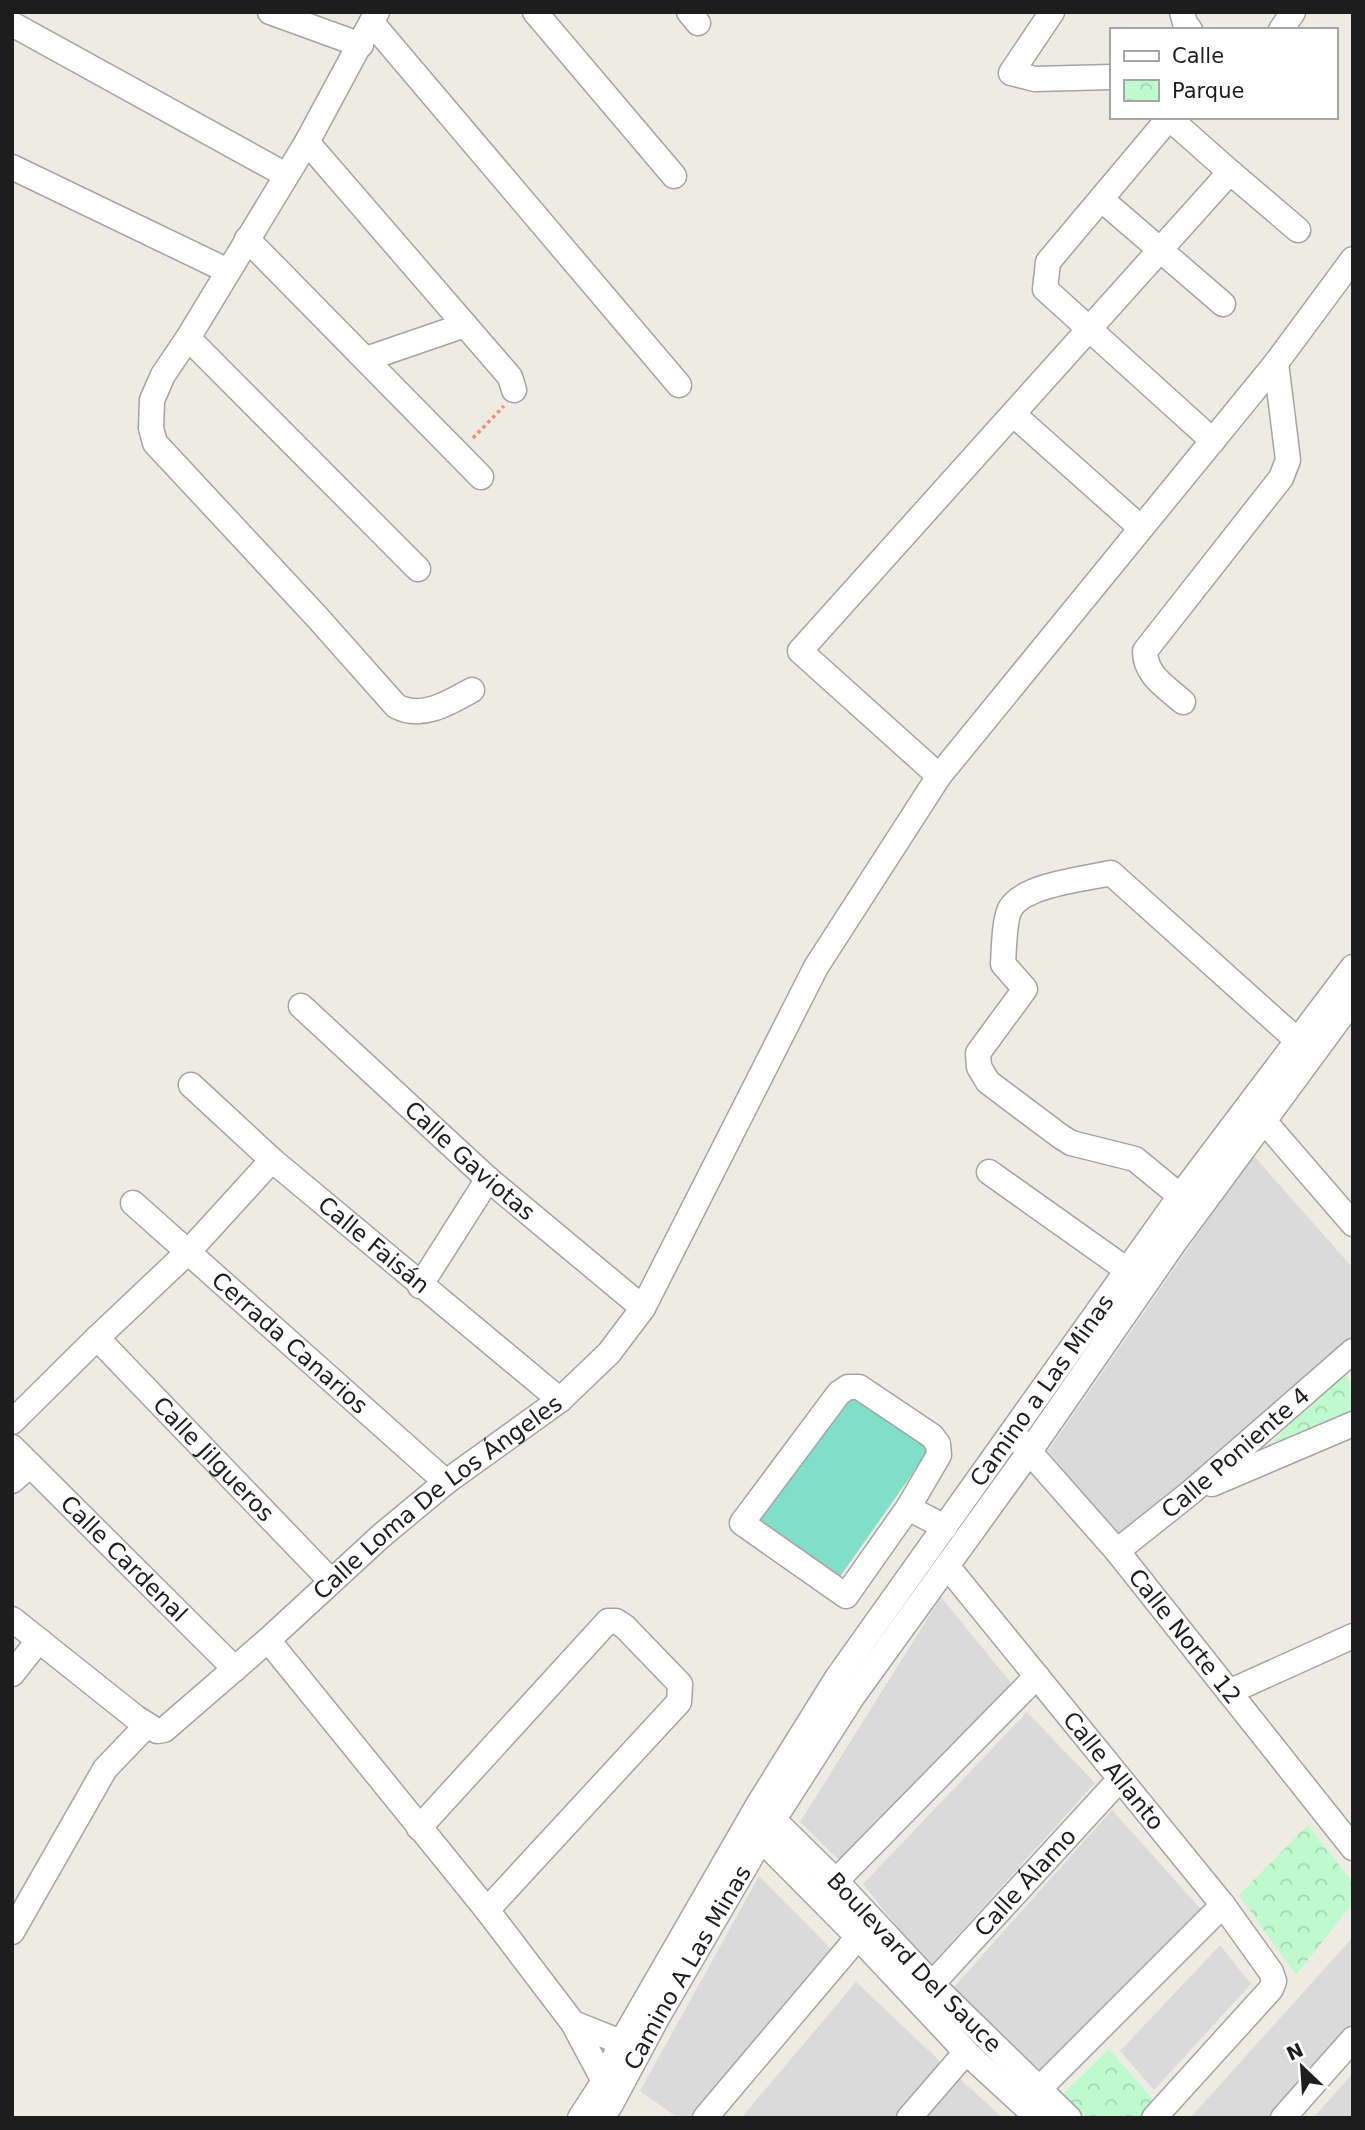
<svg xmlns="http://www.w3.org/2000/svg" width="1365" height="2130" font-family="'DejaVu Sans',sans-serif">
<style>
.residential{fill:#dbdada}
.park{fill:url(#park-crowns)}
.pitch{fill:#7fdfc9}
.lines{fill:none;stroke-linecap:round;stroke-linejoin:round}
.minor-casing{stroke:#a4a4a4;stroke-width:27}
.path{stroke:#fb8e67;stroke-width:3.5;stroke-dasharray:3.5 3.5;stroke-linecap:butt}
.minor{stroke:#fff;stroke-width:24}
.labels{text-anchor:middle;stroke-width:5;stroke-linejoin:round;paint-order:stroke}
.street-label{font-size:23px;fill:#1d1d1d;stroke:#fff}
</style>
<defs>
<pattern id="park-crowns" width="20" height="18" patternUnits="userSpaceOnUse" patternTransform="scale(1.75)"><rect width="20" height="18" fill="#befacd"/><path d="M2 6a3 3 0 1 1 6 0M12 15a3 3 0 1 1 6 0" fill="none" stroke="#a3d6b0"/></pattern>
</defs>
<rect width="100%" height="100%" fill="#eeece2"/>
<path class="residential" d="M1253,1155L1353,1268V1343L1120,1538L1048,1451Z
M941,1597L1016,1689L842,1863L800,1822Z
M1027,1712L1095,1783L929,1967L863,1884Z
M1112,1810L1208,1917L1038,2079L954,1987Z
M759,1876L834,1952L690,2118H678L640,2091Z
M1353,1937V2028L1275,2118H1190Z
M1220,1945L1251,1984L1154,2090L1120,2051Z
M856,1982L943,2064L892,2118H741Z
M1353,2073V2118H1313Z
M960,2079L1003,2118H926Z"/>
<path class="park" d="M1342,1368L1353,1390V1415L1255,1462Z
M1308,1825L1353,1883V1903L1296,1975L1239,1895Z
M1109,2049L1156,2103L1143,2118H1081L1062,2095Z"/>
<path class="pitch" d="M850,1389L934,1443L839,1578L758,1523Z"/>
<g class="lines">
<defs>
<g id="minor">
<path d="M270,12L361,45"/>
<path d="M377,12L307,142L188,338L163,375L152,400L151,428L155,443L317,617L396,706C421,720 449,703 472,690"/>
<path d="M535,12L674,176"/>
<path d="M689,12L698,23"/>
<path d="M1052,12L1011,73L1035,79L1111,77"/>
<path d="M1182,12L1185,23L1190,30"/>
<path d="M372,23L679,385"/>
<path d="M12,24L286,175"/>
<path d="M1281,30L1293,12"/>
<path d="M307,142L510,377L514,390"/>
<path d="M12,167L228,271"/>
<path d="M1101,199L1223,304"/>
<path d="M247,239L481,477"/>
<path d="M188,338L418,569"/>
<path d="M366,359L465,325"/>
<path d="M1013,414L1141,528"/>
<path d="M1213,441L1045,289L1048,262L1169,118L1230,172"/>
<path d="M1183,702C1166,687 1145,675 1145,651L1281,478L1288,460L1276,363"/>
<path d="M939,776L800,651L1230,172L1298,230"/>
<path id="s1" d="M301,1006L488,1179L643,1308"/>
<path id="s2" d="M191,1085L272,1160L560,1400"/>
<path d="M1265,1122L1353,1224"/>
<path d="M989,1172L1127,1270"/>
<path d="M1180,1196L1135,1159L1071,1143L1060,1136L988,1082L979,1067L978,1053L1025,989L1003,964C1004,950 1004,921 1010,909C1023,885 1084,879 1111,873L1298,1041"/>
<path id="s3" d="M133,1203L446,1482"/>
<path d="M420,1286L488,1179"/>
<path id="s4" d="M97,1338L331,1581"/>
<path d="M12,1422L97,1338L189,1251L272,1160"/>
<path id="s5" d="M1019,1440L1117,1551L1353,1848"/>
<path id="s6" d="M12,1447L235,1669"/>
<path d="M12,1481L30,1465"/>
<path d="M1212,1484L1353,1424"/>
<path d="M908,1508L939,1455L938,1444L932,1436L859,1387H848L839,1393L742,1523L846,1596L908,1508L945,1527"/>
<path id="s7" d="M1117,1551L1190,1493L1353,1351"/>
<path id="s8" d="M947,1566L1223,1905L1271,1972L1274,1981L1271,1989L1154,2118"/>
<path id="s9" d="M12,1619L135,1717L157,1731L164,1730L268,1640L381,1536L446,1482L560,1400L609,1353L643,1308L816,967L939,776L1276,363L1353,259"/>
<path d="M268,1640L487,1910L573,2023L604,2081L611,2089"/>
<path d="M12,1674L39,1640"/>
<path d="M1229,1692L1353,1636"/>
<path id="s10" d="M764,1810L836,1881L932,1984L1069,2118"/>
<path d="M419,1828L608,1621H616L625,1627L680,1684L679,1702L487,1910"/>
<path d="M750,1828L858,1937L966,2052L1038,2118"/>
<path d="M836,1881L1037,1676"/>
<path d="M12,1932L105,1769L147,1725"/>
<path id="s11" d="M932,1984L1120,1779"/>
<path d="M573,2023L636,2048"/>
<path d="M1039,2089L1223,1905"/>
<path id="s12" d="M580,2118L604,2081L622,2041L758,1805L837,1678L1180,1196L1353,967"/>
<path id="s13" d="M602,2118L611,2104L657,2018L762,1838L853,1696L1030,1451L1174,1243L1353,1000"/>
<path d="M705,2118L858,1937"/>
<path d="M909,2118L966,2052"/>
<path d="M1283,2118L1353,2039"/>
</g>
</defs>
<use href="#minor" class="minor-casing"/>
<path class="path" d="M473,438L504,406"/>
<use href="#minor" class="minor"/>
</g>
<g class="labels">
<g class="street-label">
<text dy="8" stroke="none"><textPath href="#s1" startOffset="229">Calle Gaviotas</textPath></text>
<text dy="8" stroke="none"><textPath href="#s2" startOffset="243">Calle Faisán</textPath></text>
<text dy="8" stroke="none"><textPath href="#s3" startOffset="210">Cerrada Canarios</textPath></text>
<text dy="8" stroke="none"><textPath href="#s12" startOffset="863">Camino a Las Minas</textPath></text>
<text dy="8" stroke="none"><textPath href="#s7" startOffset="154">Calle Poniente 4</textPath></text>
<text dy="8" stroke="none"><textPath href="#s4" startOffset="168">Calle Jilgueros</textPath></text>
<text dy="8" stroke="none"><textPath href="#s9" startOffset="550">Calle Loma De Los Ángeles</textPath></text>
<text dy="8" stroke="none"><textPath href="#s6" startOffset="158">Calle Cardenal</textPath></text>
<text dy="8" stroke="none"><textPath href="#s5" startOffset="257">Calle Norte 12</textPath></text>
<text dy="8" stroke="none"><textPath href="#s8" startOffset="264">Calle Allanto</textPath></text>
<text dy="8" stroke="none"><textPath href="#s11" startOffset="138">Calle Álamo</textPath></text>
<text dy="8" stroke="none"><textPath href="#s10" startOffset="214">Boulevard Del Sauce</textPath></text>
<text dy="8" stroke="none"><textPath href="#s13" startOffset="173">Camino A Las Minas</textPath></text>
</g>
</g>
<rect width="1365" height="2130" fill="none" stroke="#1d1d1d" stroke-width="28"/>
<rect x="1110" y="28" width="228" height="91" fill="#ffffff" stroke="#a5a5a5" stroke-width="2"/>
<rect x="1124" y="51" width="35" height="10" fill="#ffffff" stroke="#a5a5a5" stroke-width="2"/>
<text x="1172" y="63" font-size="21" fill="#1d1d1d">Calle</text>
<rect x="1124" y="80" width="35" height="21" fill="url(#park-crowns)" stroke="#a5a5a5" stroke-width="2"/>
<text x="1172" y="98" font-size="21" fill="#1d1d1d">Parque</text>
<g transform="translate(1302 2067) rotate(335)" stroke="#ffffff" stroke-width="5" paint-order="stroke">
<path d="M0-5L12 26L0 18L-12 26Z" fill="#1d1d1d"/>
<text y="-10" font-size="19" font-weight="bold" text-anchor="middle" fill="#1d1d1d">N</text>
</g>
</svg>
